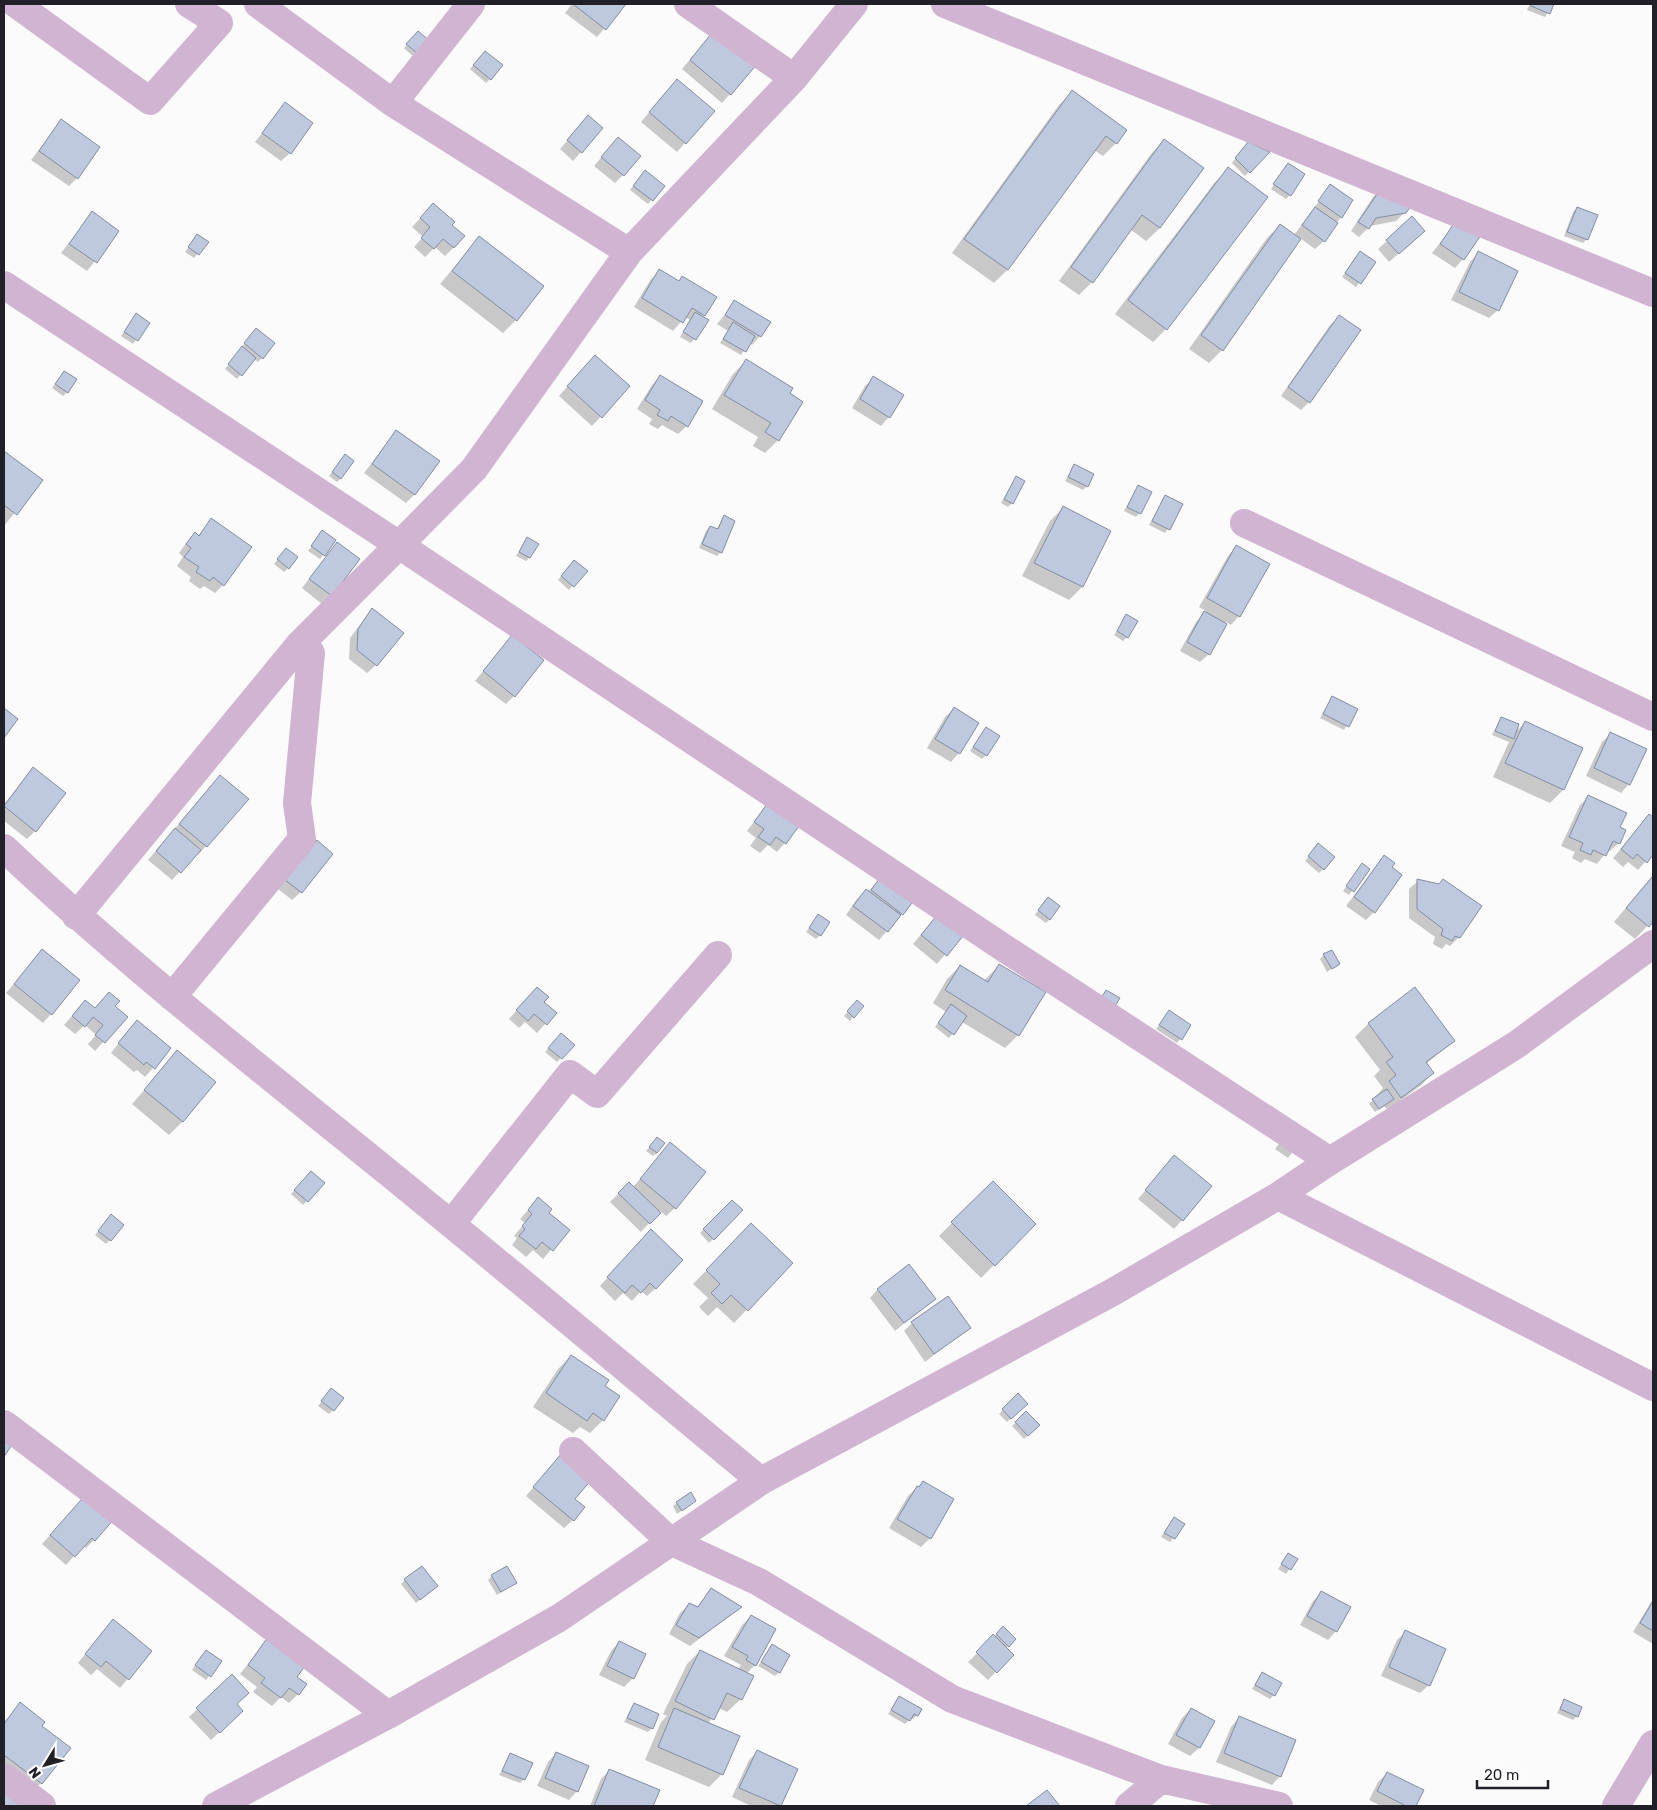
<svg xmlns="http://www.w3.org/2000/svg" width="1657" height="1810" font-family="Rubik,sans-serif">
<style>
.shadow{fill:#0003}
.building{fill:#bec8de;stroke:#838da1}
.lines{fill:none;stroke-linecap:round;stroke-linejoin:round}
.minor{stroke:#d1b3d2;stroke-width:28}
</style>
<rect width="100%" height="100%" fill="#fbfbfb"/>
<path class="shadow" d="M572,4H625L597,37L565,13Z
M1530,4H1553L1545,17L1527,10Z
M418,32L416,59L404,48Z
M707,39L730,94L722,103L682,69Z
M481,56L490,79L486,83L470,69Z
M669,89L713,111L677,152L641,122Z
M1072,92L1116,143L1103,156L1094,150L1007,270L994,283L952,253L1059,105Z
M285,103L290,153L281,161L255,142Z
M61,121L77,178L69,186L31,160Z
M580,126L581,152L573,161L560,149Z
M1164,140L1160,228L1146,241L1130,229L1092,282L1079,295L1059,281L1151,154Z
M610,147L623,175L615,183L594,166Z
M1244,147L1268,152L1245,176L1232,163Z
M1288,164L1290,195L1286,199L1271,189Z
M1229,169L1166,329L1153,342L1115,314L1215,182Z
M641,176L663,186L648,204L630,190Z
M1330,186L1341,217L1324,241L1315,249L1300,238L1222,350L1209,363L1189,349L1267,238L1280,225L1294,235Z
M1382,189L1405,212L1396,221L1370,226L1359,237L1351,231L1373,197Z
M1577,208L1587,239L1583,243L1564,236L1573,212Z
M92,213L118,232L87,271L61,253Z
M425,213L454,247L445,256L435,247L425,257L414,247L423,237L412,227Z
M1457,221L1463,259L1455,268L1432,253Z
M197,235L207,242L194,258L185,252Z
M479,238L516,320L503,333L440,284Z
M1415,239L1389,262L1378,249L1387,241Z
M1478,253L1498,310L1489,318L1451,300L1470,262Z
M1356,256L1374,263L1356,287L1342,277Z
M660,271L707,320L691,343L680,337L690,320L685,317L673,331L634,307L651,279Z
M735,302L760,336L752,345L749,343L741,355L720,343L728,331L717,324Z
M136,315L148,323L133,344L121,336Z
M1339,317L1309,402L1301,410L1281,396L1330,325Z
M252,334L262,358L258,362L254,359L237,379L225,369Z
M746,361L778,440L765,453L753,446L758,437L712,409L733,374Z
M587,365L629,387L592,426L559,396Z
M64,372L67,392L63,396L52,388Z
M660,377L687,426L678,434L662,425L658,429L649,424L652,419L637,409L652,385Z
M874,378L889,417L881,426L852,408L865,386Z
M396,431L414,495L406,503L364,473Z
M4,452L41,480L4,526Z
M345,455L341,478L337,482L329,476Z
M1074,466L1087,486L1083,490L1065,481Z
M1016,478L1012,503L1008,507L1001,503Z
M1138,487L1140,513L1136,517L1124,511Z
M1165,497L1168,529L1165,533L1149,525Z
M1063,508L1082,587L1069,600L1022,576L1050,521Z
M724,517L721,552L717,556L699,548L706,531L710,527L716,530Z
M212,520L223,585L215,593L204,586L200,589L189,581L191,577L177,566L183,557L179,553L186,543L195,534L198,536Z
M319,536L324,554L320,559L308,551Z
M527,539L529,558L526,561L516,556Z
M337,543L331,595L322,604L302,588Z
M1236,547L1239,616L1231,625L1226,622L1209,654L1200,662L1180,651L1196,622L1206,611L1199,607L1228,556Z
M283,553L288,568L284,572L274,564Z
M570,565L586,571L569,590L558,580Z
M372,609L376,665L367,673L349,659L350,638Z
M1127,616V637L1123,641L1114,635Z
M512,636L514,696L506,704L475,681Z
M1332,697L1357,709L1344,730L1320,718Z
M954,709L959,753L951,762L927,748L945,717Z
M1501,718L1514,733L1525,723L1563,790L1550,803L1493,777L1509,742L1492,735Z
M983,732L986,755L982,759L970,751Z
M1611,734L1629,784L1621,793L1586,776L1602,742Z
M33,769L35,831L27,839L4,821V804Z
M212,785L247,799L206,846L198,855L196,854L172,880L148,860Z
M1588,797L1619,828V843L1610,851L1608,850L1597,864L1585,859L1581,863L1572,858L1575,852L1561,846L1580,805Z
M772,798L785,843L777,852L768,845L760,853L750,846L756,838L747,831Z
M1649,816L1653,819V853L1638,870L1628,862L1623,867L1613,858Z
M1315,849L1323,869L1319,873L1305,861Z
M308,851L301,892L292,900L278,889Z
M1384,856L1374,912L1366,920L1346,906Z
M1358,869H1368L1349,895L1343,891Z
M885,872L902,914L879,940L846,915L857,899L866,891L868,892Z
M1653,875V920L1635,939L1614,922Z
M1418,881L1459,937L1450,946L1446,944L1442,949L1433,944L1435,937L1409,918V889Z
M1044,902L1050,919L1046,923L1035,915Z
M815,920L820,935L816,939L806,932Z
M933,920L965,931L937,964L913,944Z
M42,951L51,1014L43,1023L6,993Z
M1324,955L1339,964L1327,972L1320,959Z
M999,965L1018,1035L1005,1048L962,1022L949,1038L935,1027L946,1012L933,1003L947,979L960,966L984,981Z
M1415,989L1453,1041L1426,1064L1433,1073L1420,1086L1388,1110L1384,1106L1375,1112L1369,1104L1383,1088L1374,1076L1380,1070L1355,1037L1368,1024Z
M109,993L114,1007L126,1017L95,1051L88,1044L96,1035L85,1025L75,1034L64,1025L85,1001L94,1009Z
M528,997L542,1002L555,1013L537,1033L525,1022L519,1028L509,1019Z
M853,1005V1017L850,1021L844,1016Z
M1169,1011L1190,1026L1177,1043L1156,1029Z
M129,1030L170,1049L145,1077L137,1070L134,1072L111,1053Z
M561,1035L573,1045L557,1062L545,1052Z
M178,1052L182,1122L169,1135L132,1104Z
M1282,1140L1298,1145L1288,1158L1275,1149Z
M654,1142L657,1153L653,1156L646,1151Z
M670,1144L675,1208L666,1216L660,1211L641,1232L610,1202L629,1183L633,1187Z
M1174,1157L1182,1220L1174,1229L1138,1199Z
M307,1176V1201L303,1205L291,1194Z
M993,1182L1035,1224L981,1278L939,1236Z
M538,1199L547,1214L568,1230L543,1259L533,1250L526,1257L512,1245L517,1238L514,1236L525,1223L520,1219Z
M732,1201L741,1210L709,1243L700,1233Z
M107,1220L110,1240L106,1244L95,1235Z
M751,1225L791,1263L734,1323L717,1307L708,1316L699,1307L708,1298L693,1284Z
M642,1240L656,1288L647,1296L641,1291L632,1301L623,1293L615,1301L600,1286Z
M878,1289L934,1299L895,1331L870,1298Z
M912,1323L969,1328L925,1362L904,1331Z
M571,1356L603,1386V1420L590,1433L580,1427L573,1433L533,1407L558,1369Z
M328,1394L333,1410L329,1414L318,1406Z
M1018,1395L1026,1404L1007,1422L999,1414Z
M1026,1413L1038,1425L1024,1439L1012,1426Z
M554,1463L574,1499L573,1520L564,1528L526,1496Z
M923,1482L953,1500L930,1538L921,1547L889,1528L908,1496Z
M695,1501L677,1514L673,1506L677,1503Z
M79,1503L94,1540L86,1548L83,1546L66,1565L42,1544Z
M1174,1519L1183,1524L1170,1542L1161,1537Z
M1288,1555L1296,1560L1286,1574L1278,1569Z
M492,1576L515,1583L497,1595L488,1580Z
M405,1580L432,1590L416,1603L401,1584Z
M711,1590L740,1607L690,1646L669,1634L680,1613L689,1604L697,1607Z
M1321,1593L1336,1631L1328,1640L1300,1625L1313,1601Z
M1653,1599V1644L1633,1632Z
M751,1616L755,1665L746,1674L752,1676L741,1699L727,1712L718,1708L708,1724L722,1774L709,1787L645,1760L661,1722L667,1716L663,1714L687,1664L700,1651L738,1670L741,1665L724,1656L742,1625Z
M1003,1628L1015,1639L1006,1648L1012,1655L988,1680L968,1662Z
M105,1629L151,1651L120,1688L97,1669L91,1675L78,1663Z
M1406,1632L1429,1685L1420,1693L1381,1676L1397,1640Z
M270,1636L295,1677L298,1694L289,1703L281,1697L272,1706L253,1692L257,1687L240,1674Z
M619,1642L644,1654L633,1678L624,1687L599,1675L611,1651Z
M772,1646L779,1672L775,1676L758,1666Z
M202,1655L220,1662L206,1680L192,1670Z
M1262,1673L1274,1695L1270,1699L1252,1689Z
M232,1676L236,1704L242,1711L211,1740L189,1717Z
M899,1697L917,1715L913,1719L911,1718L905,1724L888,1714Z
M1564,1700L1577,1716L1573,1720L1557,1713Z
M20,1704L41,1726V1783L28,1796L4,1778V1722Z
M634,1704L652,1728L648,1732L624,1722Z
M1191,1709L1213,1722L1199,1748L1190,1756L1168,1744L1182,1718Z
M1239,1718L1280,1776L1272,1785L1216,1762L1231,1727Z
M758,1751L797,1770L779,1806H751L732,1797L749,1760Z
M556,1753L577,1791L569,1800L537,1786L548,1762Z
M510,1755L524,1779L520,1783L499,1775Z
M609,1771L658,1791L652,1806H590L601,1779Z
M1387,1773L1422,1791L1415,1806H1381L1369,1800L1378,1782Z"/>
<path class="building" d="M573,4H626L606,30Z
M1531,4H1554L1550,14L1531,6Z
M715,29L757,64L731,95L690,60Z
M418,31L432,43L421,56L406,44Z
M485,51L503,65L491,80L473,65Z
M677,79L715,111L686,144L649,112Z
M1072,90L1127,130L1117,144L1106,136L1008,270L964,239Z
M285,102L313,123L291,154L262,133Z
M588,115L603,128L582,153L567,140Z
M61,119L100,147L78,179L39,151Z
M618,137L641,156L624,176L601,157Z
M1164,139L1204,168L1160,228L1142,215L1093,283L1071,267Z
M1248,142L1270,152L1250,173L1235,158Z
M1288,163L1305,174L1291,196L1273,184Z
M1228,167L1268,197L1167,330L1128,300Z
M645,170L665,186L653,201L633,186Z
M1330,184L1353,200L1342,218L1318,201Z
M1382,187L1411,206L1406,213L1376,218L1369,229L1358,222Z
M433,203L455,222L452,225L465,236L454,248L443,239L434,249L421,238L430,227L420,218Z
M1315,207L1338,223L1325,242L1302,225Z
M1577,207L1598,215L1588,240L1567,232Z
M92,211L119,231L97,263L69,244Z
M1412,216L1425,231L1399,254L1386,240Z
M1457,219L1481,235L1464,260L1440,244Z
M1280,224L1301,239L1223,351L1201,335Z
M197,234L209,242L199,255L188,247Z
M479,236L544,286L517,321L452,271Z
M1360,251L1376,262L1361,284L1345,273Z
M1478,251L1518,271L1499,311L1459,292Z
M659,269L679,281L682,276L717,297L705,316L692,308L683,323L642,298Z
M734,300L771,322L761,337L725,315Z
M695,312L709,320L696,340L683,332Z
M136,313L150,323L138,341L124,332Z
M1339,315L1361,330L1310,403L1288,387Z
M733,322L755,336L746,352L723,339Z
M256,328L275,343L263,359L244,343Z
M242,346L256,358L242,376L228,364Z
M595,355L630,386L602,418L567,386Z
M746,359L793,388L790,393L803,402L779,441L765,432L771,423L724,395Z
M64,371L77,379L68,393L55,384Z
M660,375L703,401L688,427L671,416L668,421L657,415L660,410L645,400Z
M873,376L904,395L890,418L860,399Z
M396,430L440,461L415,495L372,464Z
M4,451L43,480L17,515L4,505Z
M345,454L354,461L341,479L332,472Z
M1074,464L1094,474L1088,487L1068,477Z
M1016,476L1025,481L1013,504L1004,499Z
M1138,485L1152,492L1141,514L1127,507Z
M1165,495L1183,504L1170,530L1152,521Z
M1063,506L1111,531L1083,587L1034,563Z
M724,515L735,521L722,553L702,544L710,526L718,529Z
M211,518L252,547L224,586L213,577L210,581L196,572L199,567L184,557L191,548L186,544L195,532L199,536Z
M322,530L336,540L325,556L311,546Z
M527,537L539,544L530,558L519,552Z
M337,542L360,559L332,596L309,579Z
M1236,545L1270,564L1240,617L1207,598Z
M286,548L298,557L289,569L277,559Z
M574,560L588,571L574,587L561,576Z
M372,608L404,633L377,666L357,650L358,629Z
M1204,611L1227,624L1210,655L1187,642Z
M1126,614L1138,621L1128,638L1117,631Z
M512,635L544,660L515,697L483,671Z
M1332,696L1358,709L1349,727L1323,714Z
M954,707L979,723L960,754L935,739Z
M4,708L18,719L4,738Z
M1501,717L1519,724L1514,739L1495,731Z
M1525,721L1583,748L1564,790L1505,763Z
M986,727L1000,736L987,756L973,747Z
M1610,732L1647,749L1630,785L1594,768Z
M33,767L66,793L36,832L4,806Z
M220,775L249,799L207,847L179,824Z
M1588,795L1627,813L1620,827L1626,830L1620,844L1613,841L1606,856L1593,850L1591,855L1580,850L1583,843L1569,837Z
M772,797L804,819L786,844L776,837L770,845L758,837L764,829L754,822Z
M1649,814L1653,817V855L1647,863L1637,854L1633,859L1621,849Z
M175,828L201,850L181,873L156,851Z
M317,840L333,854L302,893L285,880Z
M1318,843L1335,857L1324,870L1308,856Z
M1384,855L1395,863L1392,867L1402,875L1375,913L1354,897Z
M1362,863L1370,869L1354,892L1346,886Z
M885,871L918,895L903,915L871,890Z
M1653,876V922L1649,927L1626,908Z
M1417,879L1439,884L1443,879L1482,906L1460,938L1455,936L1452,941L1441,935L1443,929L1417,909Z
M866,889L901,915L888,932L853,906Z
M1048,897L1060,906L1050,920L1038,910Z
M941,910L967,931L947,956L921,935Z
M818,914L830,922L821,936L809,928Z
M42,949L80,980L52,1015L14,984Z
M1332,950L1340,964L1332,969L1323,954Z
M999,964L1046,992L1019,1036L945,990L960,965L988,982Z
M537,987L549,997L544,1002L557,1013L547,1025L534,1014L528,1021L516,1010Z
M1415,987L1455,1041L1426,1062L1434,1073L1401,1098L1389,1081L1396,1075L1386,1062L1393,1057L1368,1023Z
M1106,990L1120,998L1112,1011L1098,1003Z
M109,992L120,1001L115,1006L128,1017L105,1043L95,1035L103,1025L93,1017L85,1027L72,1016L85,1000L95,1008Z
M857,1000L864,1006L854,1018L847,1011Z
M951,1004L967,1016L954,1035L938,1023Z
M1169,1010L1191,1025L1182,1040L1159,1025Z
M137,1020L171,1048L155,1069L146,1062L144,1065L118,1043Z
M561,1033L575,1045L562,1059L548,1048Z
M177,1050L216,1082L183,1122L144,1090Z
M1387,1089L1394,1099L1379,1109L1372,1099Z
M657,1137L665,1143L657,1153L649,1147Z
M670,1142L706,1172L676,1209L640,1179Z
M1174,1155L1212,1186L1183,1221L1145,1190Z
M311,1171L325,1183L308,1202L294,1190Z
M993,1181L1036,1224L995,1266L951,1222Z
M629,1182L661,1213L650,1224L618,1193Z
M538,1197L552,1209L549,1213L570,1230L553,1251L542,1242L536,1249L519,1236L525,1229L522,1226L532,1214L528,1210Z
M732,1200L743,1210L714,1240L703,1229Z
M111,1214L124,1225L111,1241L98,1231Z
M751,1223L793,1263L748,1311L731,1295L722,1304L711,1293L720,1284L706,1270Z
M651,1229L683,1260L656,1289L650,1283L641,1293L632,1285L625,1293L607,1277Z
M909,1264L936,1299L904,1323L877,1289Z
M948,1296L971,1328L934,1354L911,1322Z
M571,1355L609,1380L605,1386L620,1396L604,1421L593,1413L587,1421L546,1393Z
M331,1388L344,1398L334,1411L321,1401Z
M1018,1393L1028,1404L1011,1419L1002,1409Z
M1026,1411L1040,1425L1028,1436L1015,1422Z
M4,1441L11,1446L4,1457Z
M562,1453L592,1479L575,1499L585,1507L574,1521L533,1487Z
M923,1481L954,1499L931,1539L897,1519L917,1486L919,1487Z
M691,1492L696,1501L682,1511L676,1502Z
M87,1493L115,1518L95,1541L92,1538L75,1557L50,1535Z
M1174,1517L1185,1524L1175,1539L1164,1533Z
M1288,1553L1298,1559L1291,1570L1281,1564Z
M422,1566L438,1586L420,1600L404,1579Z
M507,1566L517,1583L501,1592L491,1575Z
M711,1588L742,1607L699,1638L676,1625L689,1603L698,1607Z
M1321,1591L1351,1607L1337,1632L1307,1616Z
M1653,1601V1631L1640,1623Z
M751,1615L776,1629L756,1666L746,1660L748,1656L732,1647Z
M113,1619L152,1651L129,1680L106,1661L101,1667L85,1654Z
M1003,1626L1016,1639L1009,1647L996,1634Z
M1405,1630L1446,1649L1430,1686L1389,1667Z
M270,1634L308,1662L297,1677L307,1684L299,1695L289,1688L281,1698L261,1683L265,1678L248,1665Z
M993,1634L1014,1655L997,1673L976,1652Z
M619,1641L646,1654L634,1679L607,1666Z
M772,1644L790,1655L780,1673L761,1662Z
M206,1650L222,1661L211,1677L195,1665Z
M700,1650L754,1676L742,1700L727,1693L714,1720L675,1701Z
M1262,1672L1282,1683L1275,1696L1255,1685Z
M232,1674L249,1693L237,1704L243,1711L220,1733L196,1708Z
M899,1696L922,1709L918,1716L914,1714L910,1721L891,1710Z
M1564,1699L1582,1707L1578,1717L1560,1709Z
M20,1702L45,1722L42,1726L71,1748L42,1784L4,1755V1724Z
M634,1703L659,1714L653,1729L627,1718Z
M674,1708L740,1736L723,1775L658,1747Z
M1191,1708L1215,1721L1200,1748L1176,1735Z
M1239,1716L1296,1740L1281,1777L1224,1753Z
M757,1750L798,1769L781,1806L739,1788Z
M556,1752L589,1766L578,1792L545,1778Z
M510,1753L533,1763L525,1780L502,1771Z
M609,1769L660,1790L653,1806H594Z
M1387,1772L1424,1790L1416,1806H1406L1377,1791Z
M4,1789L20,1806H4Z
M1047,1790L1060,1806H1026Z"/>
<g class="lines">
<path class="minor" d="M16,4L150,101L219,23L189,4
M258,4L393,103L629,252
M688,4L794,78
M945,4L1653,293
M393,103L471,4
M4,285L399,545L474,469L629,252L794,78L854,4
M1244,523L1653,717
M4,848C123,961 251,1061 379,1165C507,1269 633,1375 761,1481
M76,916L299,645L399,545L1004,948L1330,1161
M172,997L302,839L297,803L311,653
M1278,1196L1653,1387
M451,1224L570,1074L597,1094L718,955
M4,1424L388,1715
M573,1451L670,1541L759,1582L952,1699L1161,1779L1279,1806
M4,1777L42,1806
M216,1806L388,1715L559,1618L761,1481L1113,1292L1278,1196L1330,1161L1516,1045L1653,944
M1129,1806L1161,1779
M1616,1806L1653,1744"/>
</g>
<rect width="1657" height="1810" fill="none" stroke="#211f27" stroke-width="10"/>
<g transform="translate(45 1765) rotate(233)" stroke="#ffffff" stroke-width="4" paint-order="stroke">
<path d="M0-4L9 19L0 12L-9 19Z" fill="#211f27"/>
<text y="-8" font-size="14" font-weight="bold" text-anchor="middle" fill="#211f27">N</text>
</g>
<path d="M1477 1780v8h71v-8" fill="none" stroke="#211f27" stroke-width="2.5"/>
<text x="1484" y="1780" font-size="15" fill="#211f27" stroke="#ffffff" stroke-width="4" paint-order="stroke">20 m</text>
</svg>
